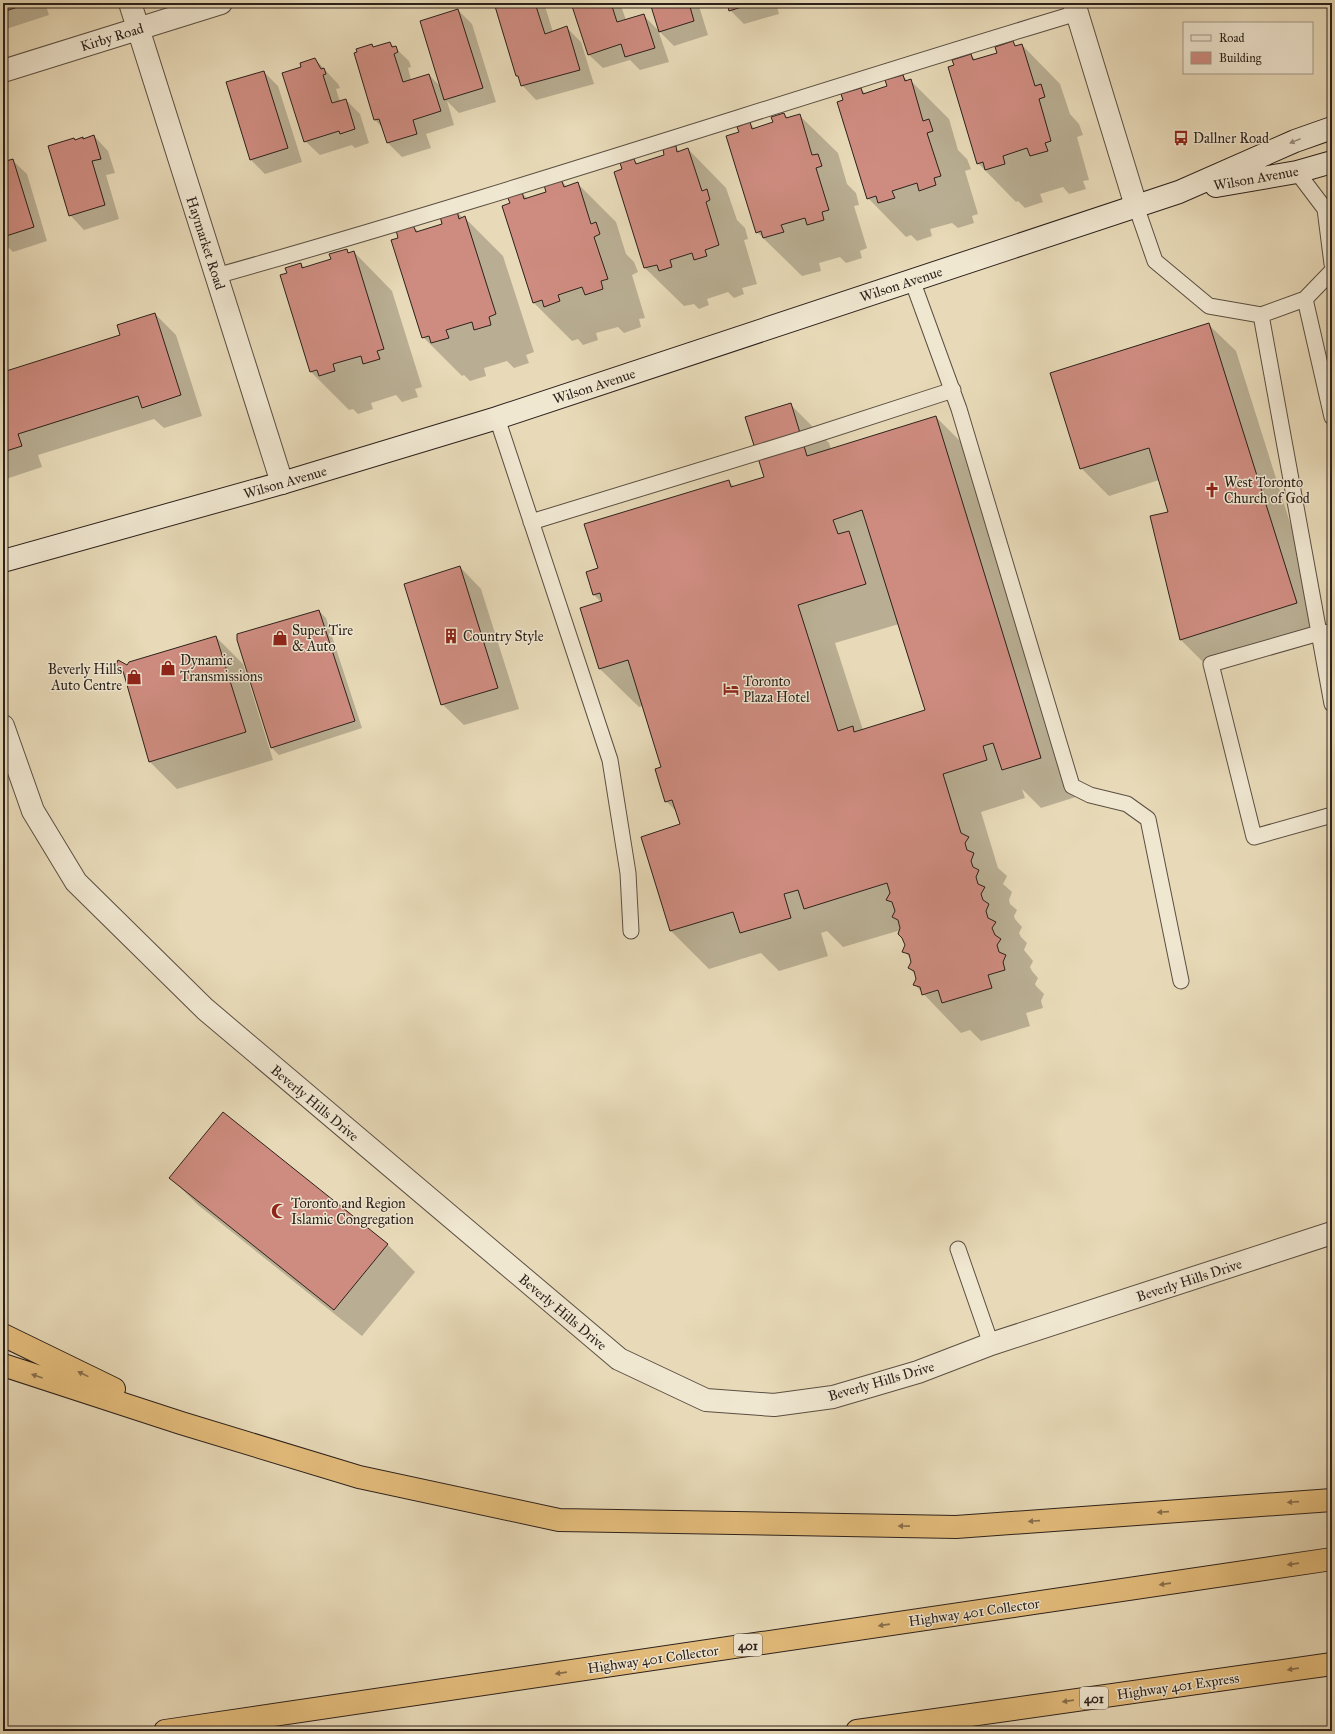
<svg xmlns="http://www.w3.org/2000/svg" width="1335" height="1734" font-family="'IM FELL Great Primer',serif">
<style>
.shadow{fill:#0003;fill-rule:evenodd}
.building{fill:#ce8c80;stroke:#2c211b;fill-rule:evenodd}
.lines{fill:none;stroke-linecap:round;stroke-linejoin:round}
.service-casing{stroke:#5b4f42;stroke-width:17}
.minor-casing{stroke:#5b4f42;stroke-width:24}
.secondary-casing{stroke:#2c211b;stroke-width:24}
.motorway-casing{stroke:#2c211b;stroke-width:24}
.service{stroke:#f0e7d1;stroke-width:15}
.minor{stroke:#f0e7d1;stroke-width:22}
.secondary{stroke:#f0e7d1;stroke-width:22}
.motorway{stroke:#e4bd7c;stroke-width:22}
.oneway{fill:#988e7f}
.oneway2{fill:#886f4c}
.labels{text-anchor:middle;stroke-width:3;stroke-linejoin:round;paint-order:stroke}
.shield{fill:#f0e7d1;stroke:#675c52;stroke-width:1}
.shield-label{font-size:13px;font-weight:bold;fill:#2c211b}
.street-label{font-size:14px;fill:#2c211b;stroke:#f0e7d1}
.poi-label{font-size:14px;fill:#2c211b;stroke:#f0e7d1;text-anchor:start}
</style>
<rect width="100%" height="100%" fill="#e8dab8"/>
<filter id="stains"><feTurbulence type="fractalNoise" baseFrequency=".005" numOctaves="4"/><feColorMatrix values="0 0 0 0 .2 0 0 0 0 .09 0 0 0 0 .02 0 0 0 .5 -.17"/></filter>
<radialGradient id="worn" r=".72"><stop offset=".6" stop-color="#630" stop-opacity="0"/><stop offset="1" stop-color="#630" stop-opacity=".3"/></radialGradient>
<path class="shadow" d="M3,3H45L49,15L3,30Z
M495,3H544L553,32L567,28L581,42L594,84L536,100L522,85L520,79L517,76Z
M572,3H620L626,20L643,15L659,31L651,3H698L708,35L674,46L658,30L669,62L640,70L630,60L603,68L588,54Z
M728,3H776L779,14L744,24L730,10Z
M458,10L472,24L496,102L459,113L447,101L454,125L426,134L431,148L402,157L388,143L383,128L375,120L372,45L374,48L390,43L409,61L411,67L408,68L411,80L429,75L441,87Z
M1013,42L1017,47L1022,45L1060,84L1070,114L1079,124L1083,135L1077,137L1089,180L1083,181L1086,189L1069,194L1063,187L1040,194L1043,202L1025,208L1018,201L1016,202L978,163L971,55L976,60L998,54Z
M315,59L338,84L340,88L336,89L340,102L346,100L360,114L369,143L355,148L352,145L320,155L305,141L302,68Z
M264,72L278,86L302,162L265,174L251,160L228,83Z
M903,76L908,81L910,80L949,119L958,150L967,159L971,169L965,171L978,214L972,216L974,223L958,228L952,223L930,229L932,236L917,241L911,235L906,237L868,198L844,101L861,89L866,94L888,87Z
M784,114L788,118L799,115L838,153L847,184L856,193L859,205L854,206L867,248L860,251L862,258L846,263L840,257L819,263L821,271L802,276L757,232L740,133L750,123L755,129L774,123Z
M94,136L108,151L115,173L106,175L119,219L84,230L70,215L75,141Z
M675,147L680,152L688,149L726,188L737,220L745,228L748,239L744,240L757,284L742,288L744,294L734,298L728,292L707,299L709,305L699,309L694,304L684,306L645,268L615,172L623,170L634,160L638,164L665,155Z
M3,157L8,162L12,160L27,174L47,241L13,252L3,242Z
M561,180L567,187L578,184L616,222L626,254L634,262L638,272L632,275L645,318L639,319L641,327L624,333L618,327L596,333L598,340L583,345L578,339L572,341L534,303L511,204L522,193L528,199L548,192Z
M457,212L463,218H465L503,256L534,352L526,355L529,363L514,368L507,361L484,368L486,376L470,381L464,375L462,376L423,337L399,238L413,226L419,232L443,224Z
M347,250L350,254L354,252L392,291L422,387L415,389L418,397L402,402L396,395L371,403L373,409L358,414L353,409L349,410L310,371L288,273L301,264L305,268L332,260Z
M155,314L176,335L202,416L164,428L154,419L38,455L42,467L6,479L3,476V373L121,336Z
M1208,324L1236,351L1324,631L1208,667L1181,640L1151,517L1169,513L1159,480L1109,496L1081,468Z
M790,404L829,443L831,449L936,417L974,455L1079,796L1041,808L1022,789L1025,798L981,812L998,868L1007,876L1003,884L1012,892L1009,900L1010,904L1017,910L1014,916L1015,919L1022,927L1019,933L1021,937L1027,943L1024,950L1033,961L1030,967L1032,971L1038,978L1035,984L1036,986L1044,994L1041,1001L1043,1008L1026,1013L1030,1026L981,1041L970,1030L961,1033L915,985L917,979L916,975L909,968L912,962L911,959L904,951L906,945L901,930L843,947L827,931L821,933L828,956L779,971L761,953L709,969L671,931L681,825L678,813L666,801L663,767L643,706L639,707L600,669L602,603L594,595L587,573L599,569L728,481L735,487L765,478ZM899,624L926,710L863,730L835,643Z
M460,567L481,589L519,709L464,725L442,704Z
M319,611L326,618L362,728L279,755L272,748Z
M216,637L243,664L273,760L177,789L150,762L127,667Z
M171,1178L387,1244L415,1272L362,1336L198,1205Z"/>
<path class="building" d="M3,3H29L3,12Z
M494,3H535L545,34L567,26L580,70L521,86L518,76H516Z
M571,3H611L617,22L644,14L655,48L625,57L621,44L588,55Z
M650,3H689L694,21L659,32Z
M727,3H754L729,11Z
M458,9L483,88L444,100L420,21Z
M1013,41L1015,46L1022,44L1035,86L1041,84L1045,97L1039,99L1051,141L1045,143L1048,151L1030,156L1027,148L1003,156L1005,164L985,170L983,162L977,164L948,67L954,65L952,60L971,54L973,60L997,53L995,47Z
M390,42L392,47L396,46L398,52L394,54L403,82L429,74L441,111L413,120L417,134L387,143L379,119L374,120L354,53L357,52L356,49L372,44L373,47Z
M315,58L321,69L324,68L326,74L323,75L332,103L346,99L355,129L340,134L339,131L304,142L282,73L301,67L300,63Z
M264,71L288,148L250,160L226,82Z
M903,75L905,81L911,79L923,121L929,119L933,131L927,133L941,176L934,178L936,185L919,191L917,183L892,191L895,198L878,203L876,196L867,199L837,102L843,100L841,94L861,88L863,94L887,86L885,80Z
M784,113L786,118L800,114L812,155L818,154L822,166L816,168L829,210L822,212L824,220L807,225L805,218L781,225L784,232L763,238L761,231L756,233L726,136L739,132L737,127L750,122L752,129L773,122L771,117Z
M94,135L101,159L92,161L105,205L69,216L48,146L74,138L75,140L83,137V139Z
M676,146L677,152L688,148L702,191L707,189L710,200L706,202L719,245L705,250L707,256L694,260L692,253L670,260L672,267L659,271L657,265L644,268L614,172L622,169L620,163L634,159L636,164L664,155L663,149Z
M3,156L6,161L13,159L34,227L3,237Z
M561,179L564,187L578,182L591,224L596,222L600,234L594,237L608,279L601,281L603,289L585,295L582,287L558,295L560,301L544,307L542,300L533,303L502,206L510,203L507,196L522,192L524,199L546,192L544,185Z
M457,211L459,219L465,216L496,314L489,317L491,325L474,330L472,322L446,330L449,338L431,343L429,336L422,338L391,240L398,238L396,230L413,225L416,232L442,224L440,216Z
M347,249L348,253L354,251L384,349L377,351L380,359L363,364L361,356L333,364L335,371L319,376L317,370L310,372L280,275L287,273L285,268L301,263L302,268L331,259L329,254Z
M155,313L181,395L142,408L138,396L18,434L22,446L3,452V372L120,335L117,325Z
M1209,323L1297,603L1180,640L1150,516L1168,512L1149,448L1080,469L1050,373Z
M791,403L807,456L936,416L1041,758L1002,770L993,743L983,746L987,760L943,774L961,833L969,837L965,843L967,850L974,853L971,861L973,867L979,870L976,877L978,884L985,887L981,894L983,900L989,904L986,911L988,918L996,922L992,928L995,935L1001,939L997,945L999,952L1006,955L1003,962L1005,970L988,975L992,988L942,1003L938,990L922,995L920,987L913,985L916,979L914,971L908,968L911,962L909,954L902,952L905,945L902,938L898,934L900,928L898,920L892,917L895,911L892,902L886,900L890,893L887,883L804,909L798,890L784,894L791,918L740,933L733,912L670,931L641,837L680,824L672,800L665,802L655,769L661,767L628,660L599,669L580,608L602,601L600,593L593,595L586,572L598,568L584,524L729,480L731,487L764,477L745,417ZM862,510L925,710L854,732L853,726L838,731L798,605L866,584L849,531L838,534L833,520Z
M460,566L498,688L441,705L404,584Z
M319,610L355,721L271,748L237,640V634Z
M216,636L246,732L149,762L123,671L116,665L118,660L127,665L129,662Z
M223,1112L388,1244L334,1310L169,1178Z"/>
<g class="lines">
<defs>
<path id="service" d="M1297,172L1325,209L1332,264
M1136,206L1155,261L1209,306L1261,315L1305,299L1332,417
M216,276C505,195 790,99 1077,13
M912,280L959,409L1072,786L1090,795L1127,804L1148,819L1181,981
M1305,299L1332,271
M1261,315L1332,704
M497,418L610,760L628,873L631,931
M531,522L802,439L953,390
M1332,632L1319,633L1211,664L1254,837L1332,815
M958,1249L991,1344"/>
<path id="minor" d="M130,3L282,483
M1074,3L1136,206
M3,71L221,3
M3,726L33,811L76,882L205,1009L619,1359L706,1400L774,1405L833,1397L918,1372L991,1344L1332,1233"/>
<path id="secondary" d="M1216,186L1297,172L1332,162
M3,561L282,483L497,418L1179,192L1295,141L1332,128"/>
<path id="motorway" d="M3,1335L114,1389
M3,1365L181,1423L359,1477L559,1520L956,1527L1332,1500
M165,1731L1332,1559
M857,1731L1332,1664"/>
</defs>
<use href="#service" class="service-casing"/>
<use href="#minor" class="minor-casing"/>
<use href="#secondary" class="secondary-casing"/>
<use href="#motorway" class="motorway-casing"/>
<use href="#service" class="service"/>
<use href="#minor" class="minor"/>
<use href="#secondary" class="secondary"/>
<use href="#motorway" class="motorway"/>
</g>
<defs><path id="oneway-solid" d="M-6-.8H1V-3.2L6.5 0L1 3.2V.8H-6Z"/></defs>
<use class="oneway" href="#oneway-solid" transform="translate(1295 141) rotate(158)"/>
<g class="oneway2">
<use href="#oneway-solid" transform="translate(83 1374) rotate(-154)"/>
<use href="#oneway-solid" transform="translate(37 1376) rotate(-161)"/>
<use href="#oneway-solid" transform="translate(1293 1502) rotate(176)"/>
<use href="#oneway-solid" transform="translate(1163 1512) rotate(176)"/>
<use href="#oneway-solid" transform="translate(1034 1521) rotate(176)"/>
<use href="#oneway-solid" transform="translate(904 1526) rotate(-179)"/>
<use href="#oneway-solid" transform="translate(1293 1564) rotate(172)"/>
<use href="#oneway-solid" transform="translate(1165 1584) rotate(172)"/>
<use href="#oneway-solid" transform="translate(884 1625) rotate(172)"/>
<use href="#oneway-solid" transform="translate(1293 1669) rotate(172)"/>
<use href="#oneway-solid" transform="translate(561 1673) rotate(172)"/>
<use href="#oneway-solid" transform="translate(1068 1701) rotate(172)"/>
</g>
<defs>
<symbol id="bus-bare" viewBox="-9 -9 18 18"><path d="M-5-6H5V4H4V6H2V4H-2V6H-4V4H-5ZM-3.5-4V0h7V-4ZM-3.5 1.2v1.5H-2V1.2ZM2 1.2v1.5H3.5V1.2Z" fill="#8f2418" stroke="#f0e7d1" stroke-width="2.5" paint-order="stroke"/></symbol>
<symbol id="church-bare" viewBox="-9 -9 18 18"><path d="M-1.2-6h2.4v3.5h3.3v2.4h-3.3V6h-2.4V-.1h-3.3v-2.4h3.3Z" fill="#8f2418" stroke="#f0e7d1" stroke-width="2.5" paint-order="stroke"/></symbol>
<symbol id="building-bare" viewBox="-9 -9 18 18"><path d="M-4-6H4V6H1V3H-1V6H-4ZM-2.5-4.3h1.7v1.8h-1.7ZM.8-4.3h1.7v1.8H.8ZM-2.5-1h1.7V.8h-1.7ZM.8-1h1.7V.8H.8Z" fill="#8f2418" stroke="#f0e7d1" stroke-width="2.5" paint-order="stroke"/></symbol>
<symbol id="shop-bare" viewBox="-9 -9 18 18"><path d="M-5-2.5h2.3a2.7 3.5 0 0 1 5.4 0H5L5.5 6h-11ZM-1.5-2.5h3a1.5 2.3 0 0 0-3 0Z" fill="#8f2418" stroke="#f0e7d1" stroke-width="2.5" paint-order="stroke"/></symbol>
<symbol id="hotel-bare" viewBox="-9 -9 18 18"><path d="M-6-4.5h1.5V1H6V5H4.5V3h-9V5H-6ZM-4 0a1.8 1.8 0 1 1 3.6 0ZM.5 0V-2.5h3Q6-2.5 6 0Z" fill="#8f2418" stroke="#f0e7d1" stroke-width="2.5" paint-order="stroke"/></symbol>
<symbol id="mosque-bare" viewBox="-9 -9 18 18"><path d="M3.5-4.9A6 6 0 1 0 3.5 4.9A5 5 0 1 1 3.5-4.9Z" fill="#8f2418" stroke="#f0e7d1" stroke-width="2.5" paint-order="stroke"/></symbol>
</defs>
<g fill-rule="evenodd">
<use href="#bus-bare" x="1170" y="127" width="22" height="22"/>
<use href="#church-bare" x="1201" y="479" width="22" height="22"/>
<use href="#building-bare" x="440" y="625" width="22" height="22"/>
<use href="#shop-bare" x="269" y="627" width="22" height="22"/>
<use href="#shop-bare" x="157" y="657" width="22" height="22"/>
<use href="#shop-bare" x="123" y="666" width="22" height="22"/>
<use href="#hotel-bare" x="720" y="678" width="22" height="22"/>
<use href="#mosque-bare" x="268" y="1200" width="22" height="22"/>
</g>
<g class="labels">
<g class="shield">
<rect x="734" y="1634" width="28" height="22" rx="3"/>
<rect x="1080" y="1687" width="28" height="22" rx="3"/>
</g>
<g class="shield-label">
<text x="748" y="1650">401</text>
<text x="1094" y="1703">401</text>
</g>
<g class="street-label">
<text transform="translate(112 37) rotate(-17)" y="5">Kirby Road</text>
<text transform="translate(1256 178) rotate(-10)" y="5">Wilson Avenue</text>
<text transform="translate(206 243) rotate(72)" y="5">Haymarket Road</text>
<text transform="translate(901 284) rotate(-18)" y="5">Wilson Avenue</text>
<text transform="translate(594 386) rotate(-18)" y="5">Wilson Avenue</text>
<text transform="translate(285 482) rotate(-16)" y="5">Wilson Avenue</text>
<text transform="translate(315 1103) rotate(40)" y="5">Beverly Hills Drive</text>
<text transform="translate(1189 1280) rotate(-18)" y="5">Beverly Hills Drive</text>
<text transform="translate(563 1312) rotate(40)" y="5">Beverly Hills Drive</text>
<text transform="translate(881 1381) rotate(-16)" y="5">Beverly Hills Drive</text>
<text transform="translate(974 1612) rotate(-8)" y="5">Highway 401 Collector</text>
<text transform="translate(653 1659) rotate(-8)" y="5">Highway 401 Collector</text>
<text transform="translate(1178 1686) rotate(-8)" y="5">Highway 401 Express</text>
</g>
<g class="poi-label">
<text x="1193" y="143">Dallner Road</text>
<text x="1224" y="487">West Toronto<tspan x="1224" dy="16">Church of God</tspan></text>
<text x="292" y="635">Super Tire<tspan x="292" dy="16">&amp; Auto</tspan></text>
<text x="463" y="641">Country Style</text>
<text x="180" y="665">Dynamic<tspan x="180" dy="16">Transmissions</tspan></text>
<text x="122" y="674" text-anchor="end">Beverly Hills<tspan x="122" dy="16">Auto Centre</tspan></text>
<text x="743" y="686">Toronto<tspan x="743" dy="16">Plaza Hotel</tspan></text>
<text x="291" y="1208">Toronto and Region<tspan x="291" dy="16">Islamic Congregation</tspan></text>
</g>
</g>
<rect width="1335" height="1734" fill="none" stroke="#e8dab8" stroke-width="16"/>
<rect x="4" y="4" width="1327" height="1726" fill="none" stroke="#2c211b" stroke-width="2"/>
<rect x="8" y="8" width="1319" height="1718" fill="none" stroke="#2c211b"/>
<rect x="1183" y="22" width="130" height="52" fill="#f0e7d1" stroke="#a29888"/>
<rect x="1191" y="35" width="20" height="6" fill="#f0e7d1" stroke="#a29888"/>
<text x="1219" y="42" font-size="12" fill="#2c211b">Road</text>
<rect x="1191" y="52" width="20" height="12" fill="#ce8c80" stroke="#a29888"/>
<text x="1219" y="62" font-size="12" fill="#2c211b">Building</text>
<rect width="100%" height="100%" filter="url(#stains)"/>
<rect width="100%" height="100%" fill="url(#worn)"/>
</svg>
